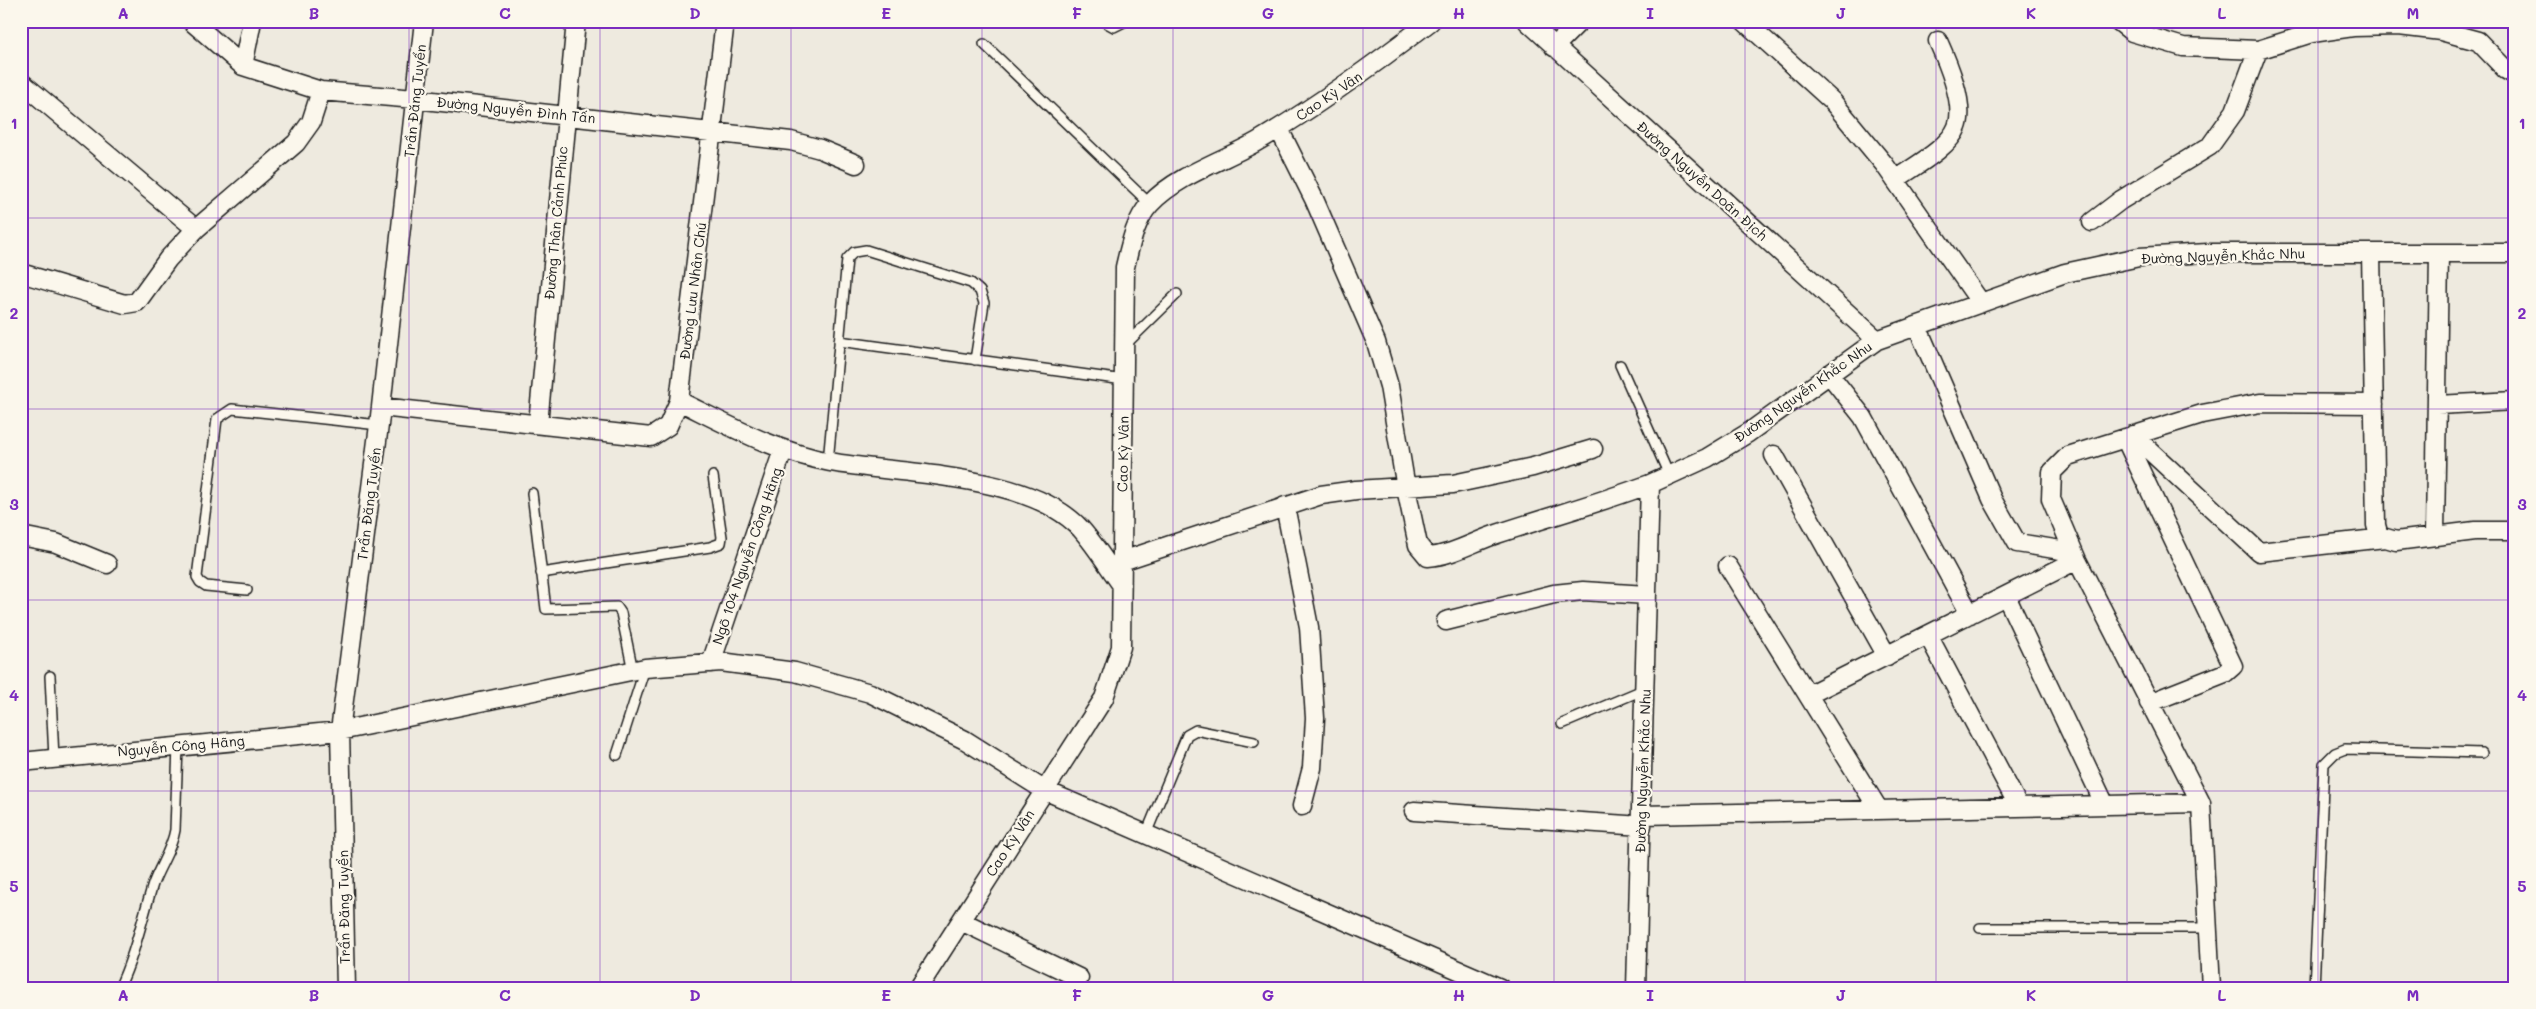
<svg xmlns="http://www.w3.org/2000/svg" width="2536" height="1009" font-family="Mali,sans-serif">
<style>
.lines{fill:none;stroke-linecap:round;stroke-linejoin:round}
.lane-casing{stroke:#1c1c1c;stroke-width:12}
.street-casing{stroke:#1c1c1c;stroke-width:21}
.lane{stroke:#fbf7ec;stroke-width:9}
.street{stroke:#fbf7ec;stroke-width:18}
.grid{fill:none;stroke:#7b2cbf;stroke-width:1;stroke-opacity:0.55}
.labels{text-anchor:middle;stroke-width:4.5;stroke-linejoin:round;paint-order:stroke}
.street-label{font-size:14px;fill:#1c1c1c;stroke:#fbf7ec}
.neatline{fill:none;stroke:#7b2cbf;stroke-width:2}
.grid-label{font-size:16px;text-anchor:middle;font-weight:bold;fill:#7b2cbf}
</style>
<rect width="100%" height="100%" fill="#eeeadf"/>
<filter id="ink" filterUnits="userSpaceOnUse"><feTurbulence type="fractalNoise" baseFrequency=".02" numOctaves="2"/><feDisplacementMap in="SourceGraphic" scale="10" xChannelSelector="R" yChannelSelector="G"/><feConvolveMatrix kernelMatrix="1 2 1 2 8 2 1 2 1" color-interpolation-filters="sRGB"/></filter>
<g filter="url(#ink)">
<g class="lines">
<defs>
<path id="lane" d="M1103,21L1114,27L1126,21
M984,44L1150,204
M839,341L1124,380
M1125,345L1177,294
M1620,365L1669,475
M828,462L847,259L854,252L866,250L971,283L980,291L984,303L975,360
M532,493L546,609L617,607L621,613L633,671
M541,573L710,547L721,543L722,537L713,476
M247,590L206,586L200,582L197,577L217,419L232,409L379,425
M50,676L54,758
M1562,724L1645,689
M617,755L645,668
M21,803V762
M1146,834L1187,735L1196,730L1254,742
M1980,928H2208
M119,988C135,954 142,919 153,884C160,865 172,849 175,830L178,746
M2314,988L2324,764L2335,753L2345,749L2482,753"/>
<path id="street" d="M191,21L243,66L321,91L415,99L791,141L820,149L856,164
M1527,21L1877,340
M1744,21L1832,101L1884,164L1981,303
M2118,21L2132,32L2183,47L2258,50L2312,33L2353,27L2399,26L2441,31L2478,41L2506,70L2515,75
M1554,47L1580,21
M243,66L252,21
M21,82L196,229
M1279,129L1314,199L1376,342L1389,386L1406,488L1418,545L1428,557C1453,555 1473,542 1497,534C1548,517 1599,503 1650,484
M1895,180C1913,167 1949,148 1957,127C1966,105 1947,61 1938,41
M2092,222L2121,200L2210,146L2235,111L2258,50
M2371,253L2376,525L2379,536L2396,541L2475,531H2515
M21,273L125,304L137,302L168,259L196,229L296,143L311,122L321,91
M1917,326L1992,499L2017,543L2073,552
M1829,374L1863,417L1970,614
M679,401C728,425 776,452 830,462C902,475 1029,473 1081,529C1096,546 1108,566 1121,584
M2437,405L2515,401
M381,407L651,437L668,426L679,401L725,21
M538,424L576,21
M2133,435L2259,552L2385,538
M2125,438L2233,666L2225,673L2149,703
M1774,455L1887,656
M1285,506L1309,627L1315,718L1312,768L1302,806
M2435,535L2439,253
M21,536L56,543L107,564
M1122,561L1321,495L1356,490L1453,484L1533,467L1593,449
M1728,566L1879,810
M2006,596L2105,805
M1446,621L1554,594L1583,591L1647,595
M1928,635L2019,807
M711,663L783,450
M1808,695L2077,560
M21,762L340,731L645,668L721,662L795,672L870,693L965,740L1044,790L1500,988
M1414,811L1642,826
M1642,815L2201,803
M961,921L1079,978
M346,988L340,731L379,425L424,21
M918,988L1104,698L1121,647L1125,267C1130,246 1135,220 1150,204C1177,175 1225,160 1258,141C1319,105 1375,64 1431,21
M1636,988L1650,484L1707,458L1748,433L1877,340L2065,273L2139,257L2208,253H2515
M2211,988L2201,803L2077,560L2051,499L2052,472L2068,456L2202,414L2260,403L2374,404"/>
</defs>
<use href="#lane" class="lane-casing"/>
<use href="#street" class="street-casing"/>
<use href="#lane" class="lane"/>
<use href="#street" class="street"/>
</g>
</g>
<path class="grid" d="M218,21V988M409,21V988M600,21V988M791,21V988M982,21V988M1173,21V988M1363,21V988M1554,21V988M1745,21V988M1936,21V988M2127,21V988M2318,21V988M21,218H2515M21,409H2515M21,600H2515M21,791H2515"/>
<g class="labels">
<g class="street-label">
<text transform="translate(1329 96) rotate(-34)" y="5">Cao Kỳ Vân</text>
<text transform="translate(415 101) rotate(-84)" y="5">Trần Đăng Tuyển</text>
<text transform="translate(516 110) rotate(6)" y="5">Đường Nguyễn Đình Tấn</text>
<text transform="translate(1702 181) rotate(42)" y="5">Đường Nguyễn Doãn Địch</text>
<text transform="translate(556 223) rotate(-85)" y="5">Đường Thân Cảnh Phúc</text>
<text transform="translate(2223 256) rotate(-2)" y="5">Đường Nguyễn Khắc Nhu</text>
<text transform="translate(693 291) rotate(-83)" y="5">Đường Lưu Nhân Chú</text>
<text transform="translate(1803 392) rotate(-35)" y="5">Đường Nguyễn Khắc Nhu</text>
<text transform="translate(1123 454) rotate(-89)" y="5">Cao Kỳ Vân</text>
<text transform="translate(369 504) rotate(-83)" y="5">Trần Đăng Tuyển</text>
<text transform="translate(747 556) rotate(-71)" y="5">Ngõ 104 Nguyễn Công Hãng</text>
<text transform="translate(181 746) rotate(-5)" y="5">Nguyễn Công Hãng</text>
<text transform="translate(1643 771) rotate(-88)" y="5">Đường Nguyễn Khắc Nhu</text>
<text transform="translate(1010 843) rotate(-57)" y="5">Cao Kỳ Vân</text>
<text transform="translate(344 907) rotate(-91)" y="5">Trần Đăng Tuyển</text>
</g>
</g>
<rect width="2536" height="1009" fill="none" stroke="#fbf7ec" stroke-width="55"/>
<rect x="28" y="28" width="2480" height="954" class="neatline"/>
<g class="grid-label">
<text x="123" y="19">A</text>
<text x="314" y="19">B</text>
<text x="505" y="19">C</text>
<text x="695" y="19">D</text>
<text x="886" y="19">E</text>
<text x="1077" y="19">F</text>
<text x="1268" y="19">G</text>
<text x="1459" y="19">H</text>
<text x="1650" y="19">I</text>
<text x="1841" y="19">J</text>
<text x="2031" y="19">K</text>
<text x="2222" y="19">L</text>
<text x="2413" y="19">M</text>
<text x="14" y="129">1</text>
<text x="2522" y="129">1</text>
<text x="14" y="319">2</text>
<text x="2522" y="319">2</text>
<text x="14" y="510">3</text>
<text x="2522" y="510">3</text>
<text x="14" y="701">4</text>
<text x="2522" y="701">4</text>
<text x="14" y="892">5</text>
<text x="2522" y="892">5</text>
<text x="123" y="1001">A</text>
<text x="314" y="1001">B</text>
<text x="505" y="1001">C</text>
<text x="695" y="1001">D</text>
<text x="886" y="1001">E</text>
<text x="1077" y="1001">F</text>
<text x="1268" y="1001">G</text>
<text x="1459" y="1001">H</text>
<text x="1650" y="1001">I</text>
<text x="1841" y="1001">J</text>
<text x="2031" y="1001">K</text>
<text x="2222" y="1001">L</text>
<text x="2413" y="1001">M</text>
</g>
</svg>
